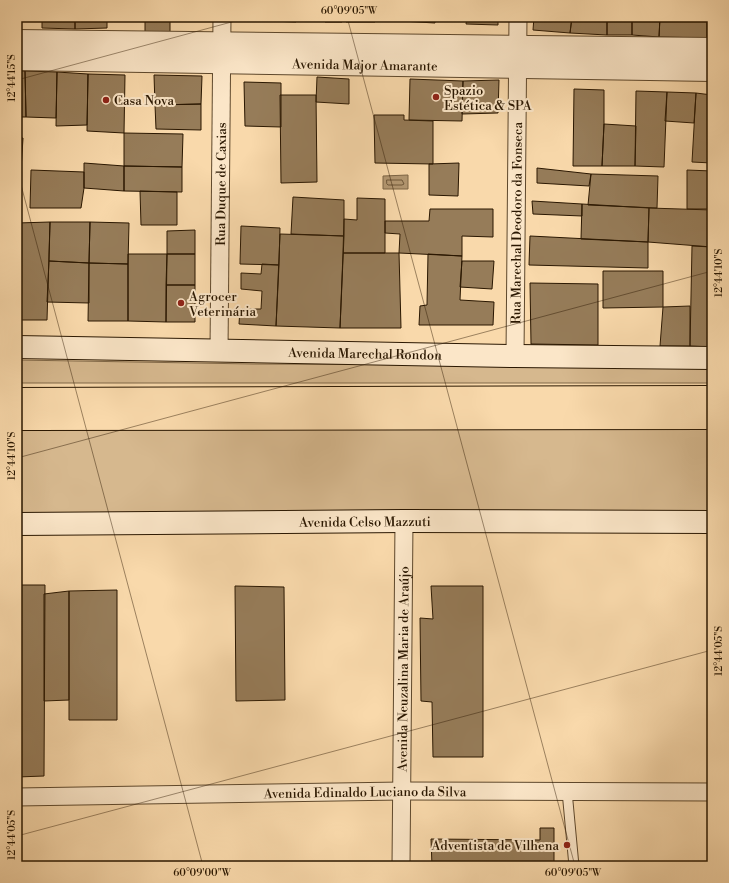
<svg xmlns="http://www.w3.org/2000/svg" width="729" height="883" font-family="'Libre Bodoni',serif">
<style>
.green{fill:#d6b88e;stroke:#806848}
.water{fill:#b39771;stroke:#7c6444}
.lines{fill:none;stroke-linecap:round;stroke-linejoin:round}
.shore{stroke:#6e5739;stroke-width:1}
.building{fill:#967c59;stroke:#2a1701}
.service-casing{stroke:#5e482c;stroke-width:11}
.minor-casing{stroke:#5e482c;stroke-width:19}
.tertiary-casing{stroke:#5e482c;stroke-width:24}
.secondary-casing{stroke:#2a1701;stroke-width:24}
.trunk-casing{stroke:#2a1701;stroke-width:24}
.service{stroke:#fbe6c8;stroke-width:9}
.minor{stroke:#fbe6c8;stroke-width:17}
.tertiary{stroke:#fbe6c8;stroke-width:22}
.secondary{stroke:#fbe6c8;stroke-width:22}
.trunk{stroke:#f9d9ab;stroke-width:22}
.ticks{fill:none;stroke:#2a1701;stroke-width:1;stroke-opacity:0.45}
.poi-dot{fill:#8f2418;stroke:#fbe6c8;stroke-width:1.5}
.labels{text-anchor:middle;stroke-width:4;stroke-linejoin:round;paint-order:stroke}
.street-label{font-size:13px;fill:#2a1701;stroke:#fbe6c8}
.poi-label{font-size:13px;fill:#2a1701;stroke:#fbe6c8;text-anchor:start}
.neatline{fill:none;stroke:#2a1701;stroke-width:1.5}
.ticks-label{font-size:10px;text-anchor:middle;fill:#2a1701}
</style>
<rect width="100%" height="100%" fill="#f9d9ab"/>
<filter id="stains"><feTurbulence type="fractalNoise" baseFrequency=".005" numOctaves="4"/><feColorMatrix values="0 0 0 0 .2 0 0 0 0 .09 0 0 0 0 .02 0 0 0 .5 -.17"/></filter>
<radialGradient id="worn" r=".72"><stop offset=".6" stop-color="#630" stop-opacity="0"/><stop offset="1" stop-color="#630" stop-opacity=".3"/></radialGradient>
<path class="green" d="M17,360L253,364L712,366V383H17Z
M712,428V515H17V429Z"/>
<path class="water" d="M408,175V189H383V176Z"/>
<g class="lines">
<path class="shore" d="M387,180H402L404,184L402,185H388L387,184Z"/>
</g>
<path class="building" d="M42,17H75V29L42,28Z
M75,17H107V28L75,29Z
M145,17H170V36H145Z
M243,17H296V22L243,20Z
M325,17H342V22H325Z
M346,17H375V22H346Z
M401,17H435V23L401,21Z
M467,17H498V25L466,24Z
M534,17H572L570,33L533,30Z
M572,17H607V35L570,33Z
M607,17H632V35H607Z
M632,17H660L659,37L632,35Z
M660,17H707V38L659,37Z
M17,71H25L26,117H17Z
M25,71L57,72L56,118L26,117Z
M57,72L88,74L87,125L56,126Z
M88,74L125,75L124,133L87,131Z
M154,75L202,76L201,104L155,105Z
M317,77L349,79V104L316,102Z
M410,79L463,81L462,121L409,120Z
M499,80L498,113L462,114L463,81Z
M244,82L281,83V127L245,126Z
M574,89L604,90V124L602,166H573Z
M636,91L667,92L664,167L635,166Z
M667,92L696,93L694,123L665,121Z
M696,93L712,95V163L692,162Z
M280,95H316L317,182L281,183Z
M201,104V130L156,129L155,105Z
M374,115H404V120L433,121V164L375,163Z
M604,124L636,126L635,166H602Z
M124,133L183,134L182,167L124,166Z
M17,138H23L21,170H17Z
M84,163L124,166V191L84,188Z
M459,163L458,196L429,195V164Z
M124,166L182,167V192L124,191Z
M537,168L591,174L589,186L537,183Z
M31,170L84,172V188L81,208H30Z
M687,170L712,171V209H687Z
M591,174L658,176L657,208L588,205Z
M140,191L177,192V225H141Z
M293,197L344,200V236L291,234Z
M357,198L385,199V253H343L344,219L357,220Z
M532,201L582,204V216L533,214Z
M582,204L649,208L648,242L581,239Z
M649,208L712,210V247L648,242Z
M430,209H493V237L462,236V256L399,253L400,234L385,233V221H429Z
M50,222H90L89,263L49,261Z
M50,222L47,320H17V223Z
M90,222L129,223L128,264L89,263Z
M241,226L280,228L279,265L240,264Z
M195,230V254H167V231Z
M280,234L344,236L340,328L276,326Z
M530,236L648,242V268L529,265Z
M692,246L712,247V347L690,346Z
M343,253H399L401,328H340Z
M128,254H167L166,322L128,321Z
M167,254H195V285H166Z
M428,254L462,256L460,300L494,302L493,325H419L420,306L427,305Z
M49,261L89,263V303L47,302Z
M462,261H494L492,289L460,287Z
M89,263L128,264V321H88Z
M262,264L279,265L276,326L239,324L240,309H261L262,291L241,289V273L261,274Z
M603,271H663V307L603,308Z
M530,283L598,284V345L531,344Z
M166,285H195V322H166Z
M690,306V346H660L663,307Z
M17,585H45L44,776L17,777Z
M235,586L284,587L285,700L236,701Z
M431,586H483V757H433L432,702L421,701L420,618L433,619Z
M117,590V720H69V591Z
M69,591V700L44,701V594Z
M540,828H554V865L537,864V866H432L431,839L540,840Z"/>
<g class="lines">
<defs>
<path id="service" d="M567,791L574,866"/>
<g id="minor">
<path id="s1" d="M219,351L222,17"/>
<path id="s2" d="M515,356L518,17"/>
<path id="s3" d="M17,797L402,791L712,792"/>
<path id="s4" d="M401,866L404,521"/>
</g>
<g id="tertiary">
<path d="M17,41C249,45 480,45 712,49"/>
<path id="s5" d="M17,59L712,70"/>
</g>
<g id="secondary">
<path id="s6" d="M17,347L515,356L712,358"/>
<path id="s7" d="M17,524L404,521L712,522"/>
</g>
<path id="trunk" d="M17,399L712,397
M17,419L712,418"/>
</defs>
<use href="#service" class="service-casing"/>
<use href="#minor" class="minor-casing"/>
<use href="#tertiary" class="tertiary-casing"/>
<use href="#secondary" class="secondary-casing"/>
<use href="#trunk" class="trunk-casing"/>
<use href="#service" class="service"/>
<use href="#minor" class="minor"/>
<use href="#tertiary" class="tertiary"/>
<use href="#secondary" class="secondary"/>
<use href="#trunk" class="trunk"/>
</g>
<path class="ticks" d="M347,17L575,866M17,80L250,17M17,170L203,866M17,458L712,271M17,836L712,650"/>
<g class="poi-dot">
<circle cx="436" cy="97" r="4"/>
<circle cx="106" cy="100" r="4"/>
<circle cx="181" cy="303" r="4"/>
<circle cx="567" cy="845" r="4"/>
</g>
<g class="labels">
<g class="street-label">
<text dy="5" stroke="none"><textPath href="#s5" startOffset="348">Avenida Major Amarante</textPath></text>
<text dy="5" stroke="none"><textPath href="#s1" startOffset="167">Rua Duque de Caxias</textPath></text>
<text dy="5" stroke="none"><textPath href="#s2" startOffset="133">Rua Marechal Deodoro da Fonseca</textPath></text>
<text dy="5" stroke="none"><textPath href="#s6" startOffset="348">Avenida Marechal Rondon</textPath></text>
<text dy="5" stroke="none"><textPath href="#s7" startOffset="348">Avenida Celso Mazzuti</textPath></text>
<text dy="5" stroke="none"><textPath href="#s4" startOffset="197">Avenida Neuzalina Maria de Araújo</textPath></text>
<text dy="5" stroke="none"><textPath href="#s3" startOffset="348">Avenida Edinaldo Luciano da Silva</textPath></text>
</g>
<g class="poi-label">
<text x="444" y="95">Spazio<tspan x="444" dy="15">Estética &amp; SPA</tspan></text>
<text x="114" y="105">Casa Nova</text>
<text x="189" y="301">Agrocer<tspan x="189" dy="15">Veterinária</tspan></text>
<text x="559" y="850" text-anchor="end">Adventista de Vilhena</text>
</g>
</g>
<rect width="729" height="883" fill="none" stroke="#f9d9ab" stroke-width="44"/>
<rect x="22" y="22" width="685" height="839" class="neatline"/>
<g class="ticks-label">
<text x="349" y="14">60°09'05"W</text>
<text transform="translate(11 78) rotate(-90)" y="4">12°44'15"S</text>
<text transform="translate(718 273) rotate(-90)" y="4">12°44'10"S</text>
<text transform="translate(11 456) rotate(-90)" y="4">12°44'10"S</text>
<text transform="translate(718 651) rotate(-90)" y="4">12°44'05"S</text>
<text transform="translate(11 835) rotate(-90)" y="4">12°44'05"S</text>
<text x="202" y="876">60°09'00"W</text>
<text x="573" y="876">60°09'05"W</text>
</g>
<rect width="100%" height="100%" filter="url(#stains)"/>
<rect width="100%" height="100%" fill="url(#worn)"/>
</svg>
